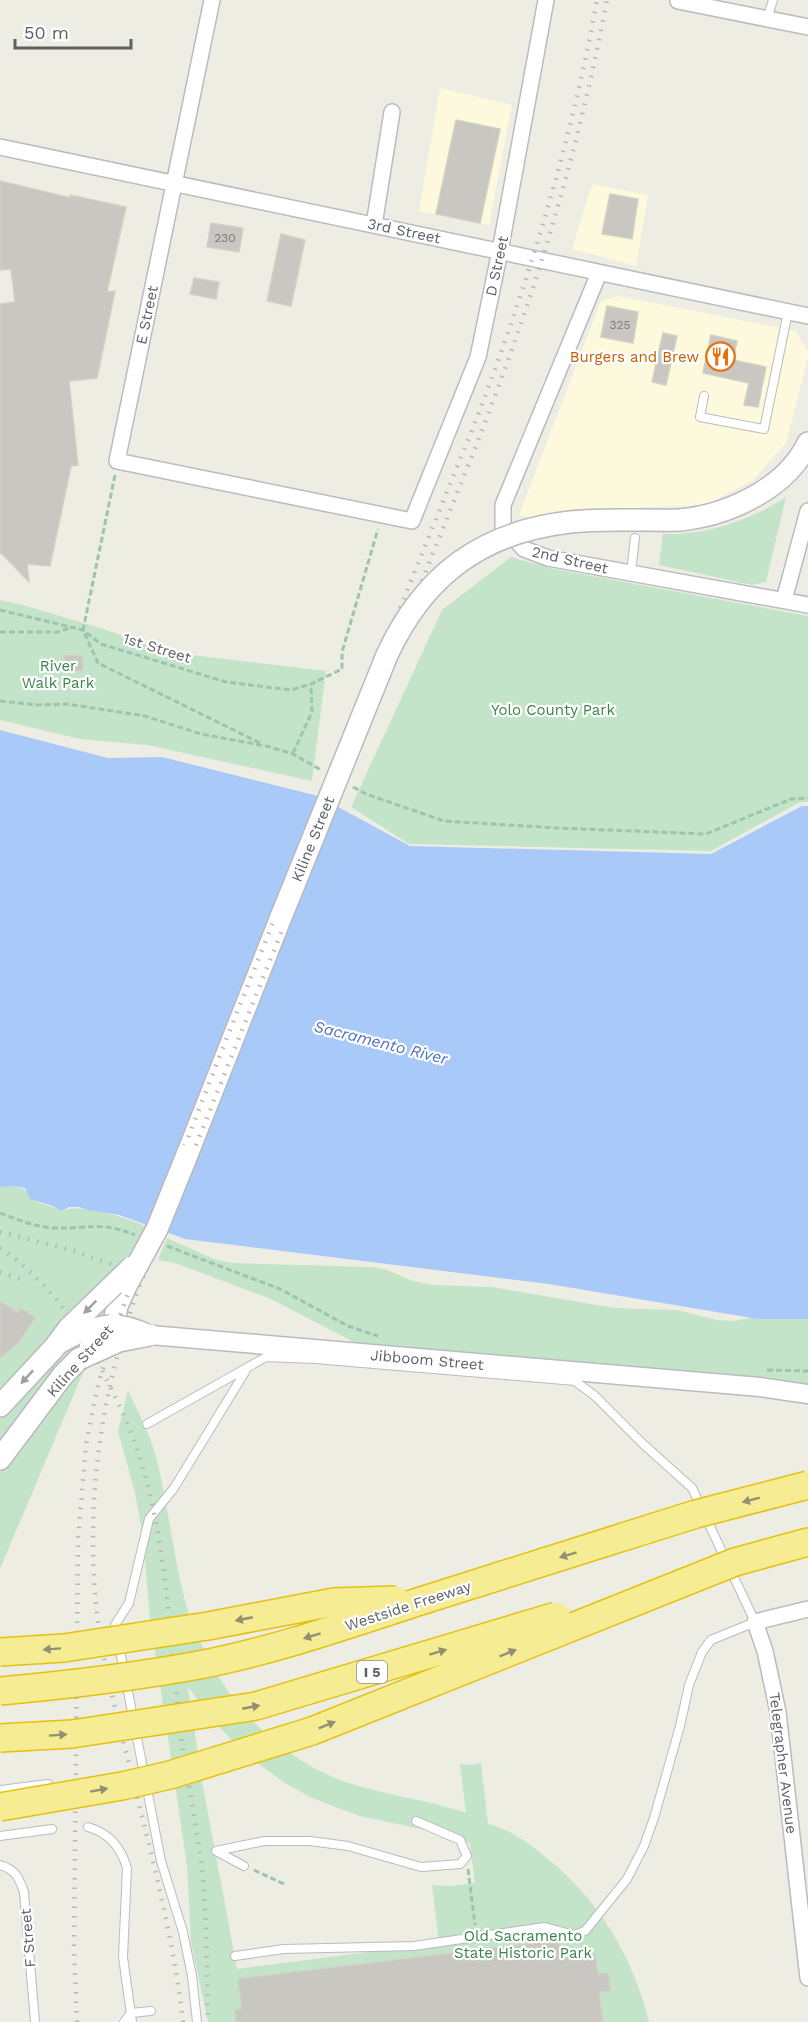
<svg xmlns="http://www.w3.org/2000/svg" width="808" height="2022" font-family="'Work Sans',sans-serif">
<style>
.commercial{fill:#fcf9dc}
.green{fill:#c3e4c8;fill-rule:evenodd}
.water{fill:#a9caf9}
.building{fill:#c9c7c2;stroke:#d2d0c3;stroke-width:1.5}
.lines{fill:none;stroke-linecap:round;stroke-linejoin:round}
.service-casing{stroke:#b9bbc0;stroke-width:10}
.minor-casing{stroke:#b9bbc0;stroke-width:18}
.tertiary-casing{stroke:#b9bbc0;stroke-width:21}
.secondary-casing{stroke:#b8b9bf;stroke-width:24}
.motorway-casing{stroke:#e3c20f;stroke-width:30}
.path{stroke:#9cc4ae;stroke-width:3;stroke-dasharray:6 3;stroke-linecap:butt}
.service{stroke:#fff;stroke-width:8}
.minor{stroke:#fff;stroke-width:15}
.tertiary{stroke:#fff;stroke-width:18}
.secondary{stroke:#fff;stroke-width:21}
.motorway{stroke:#f6ec93;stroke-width:27}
.rail{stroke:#b5b6b6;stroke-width:4.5;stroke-dasharray:1.5 8;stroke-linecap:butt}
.tertiary-bridge-casing{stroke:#b9bbc0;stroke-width:21;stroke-linecap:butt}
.secondary-bridge-casing{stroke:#b8b9bf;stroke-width:24;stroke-linecap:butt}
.motorway-bridge-casing{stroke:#e3c20f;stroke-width:30;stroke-linecap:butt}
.tertiary-bridge{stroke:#fff;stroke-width:18}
.secondary-bridge{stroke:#fff;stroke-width:21}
.motorway-bridge{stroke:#f6ec93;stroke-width:27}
.oneway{fill:#9d9fa2}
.oneway2{fill:#929074}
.labels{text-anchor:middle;stroke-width:4.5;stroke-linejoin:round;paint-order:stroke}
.number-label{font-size:12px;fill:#77797c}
.shield{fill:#fff;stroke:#8d8f92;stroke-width:1.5}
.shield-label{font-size:14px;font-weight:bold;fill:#5c5f64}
.street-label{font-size:15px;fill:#5c5f64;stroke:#fff}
.food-label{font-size:15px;fill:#c56008;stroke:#fff;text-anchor:end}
.park-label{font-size:15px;fill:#3b844a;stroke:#fff}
.water-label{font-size:16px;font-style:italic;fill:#4d72bc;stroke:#fff}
</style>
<rect width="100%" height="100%" fill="#eeede4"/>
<path class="commercial" d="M440,88L512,105L489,225L419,211Z
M592,184L648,195L636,266L572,249Z
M618,296L796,331L808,352V357L786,443L753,480L706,505L591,510L535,519L519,515L601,301Z"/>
<path class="green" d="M786,497L766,582L752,585L659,565L663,534C707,535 749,521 786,497Z
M511,557L554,569L808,616V802H800L711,851L409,844L351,807L442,610Z
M0,600L23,605L107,630L166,652L326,671L312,781L147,745L80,739L0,720Z
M14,1186C29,1189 27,1195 38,1202C45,1206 54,1206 61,1211C80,1202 125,1218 145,1226L0,1569V1187Z
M167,1238L214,1259L231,1263L372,1267L387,1270L413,1281L432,1285L492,1287L614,1308L677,1310L717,1320L734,1321L754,1317L808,1313V1386L378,1351L352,1341L271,1299L175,1263L158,1260Z
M128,1390C138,1412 150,1434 156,1457C170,1511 174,1568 191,1621C194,1631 200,1641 204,1650C229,1702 267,1743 318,1770C364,1794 417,1796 466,1813L460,1764L470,1765L481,1763L488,1824C509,1829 527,1842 543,1855C597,1897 633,1956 649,2022H208L191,1942L187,1865L150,1618L143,1537L135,1493L118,1431ZM188,1687L213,1720L246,1755L285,1783L312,1798L360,1816L425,1830L470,1843L475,1883L450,1886L432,1885L439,1943L237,1969L202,1781Z"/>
<path class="water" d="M0,730L108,758L162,757L318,796L410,846L711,854L802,806H808V1319H758L549,1284L185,1239L119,1215L88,1210L79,1207H69L61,1211L53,1206L30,1199L25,1188L14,1186L0,1187Z"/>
<path class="building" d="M456,120L500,129L480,223L436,214Z
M0,181L71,198L70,195L126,207L107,292L115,291L97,378L69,381L78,465L71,466L50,566L27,564L29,582L0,552V304L15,302L11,269L0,270Z
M610,194L638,199L632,239L602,234Z
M211,223L243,228L239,252L207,247Z
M281,234L305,240L291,306L267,301Z
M194,278L219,282L216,299L190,294Z
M607,306L638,312L633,343L601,337Z
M663,333L677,336L666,385L652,382Z
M711,335L737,341L733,360L766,367L758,407L744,405L749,383L703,373Z
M82,655L83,670L65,671L64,656Z
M0,1301L18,1313L21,1308L35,1318L18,1343L0,1358Z
M559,1940L561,1959L595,1955L598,1974L608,1973L610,1991L599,1992L603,2022H236L235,2010L242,2009L238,1979Z"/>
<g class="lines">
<defs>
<path id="service" d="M767,19L773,0
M704,396L700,417L764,429L788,312
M631,572L635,538
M147,1424L266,1357L315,1359L575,1381L595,1396L642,1443L692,1488L755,1622L711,1640L702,1652L689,1685L680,1726L654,1818L644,1846L627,1879L585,1931L574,1935L545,1927L414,1946L284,1949L235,1956
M0,1790L48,1784
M88,1827C109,1833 121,1847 127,1868L123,1957L132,2022
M0,1836L52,1829
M0,1865C15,1869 19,1878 24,1892L35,2022
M244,1866L216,1851L264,1841H310L348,1846L421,1867L460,1864L467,1856L460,1840L416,1821
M124,2022L131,2013L151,2011
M197,2022L192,1976L183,1932L161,1861L115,1625L129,1603L149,1519L174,1488L245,1372"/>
<path id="minor" d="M212,0L117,461L412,521L478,357L500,251L546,0
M678,1L808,27
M0,147L808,316
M374,225L392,112
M599,273L503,505V526L524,549L548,558L808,605
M784,600L808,511
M808,1609L755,1622L765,1651L778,1712L808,1978"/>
<path id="tertiary" d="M150,1335L760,1387L808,1394"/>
<path id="secondary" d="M680,520C728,515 786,489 808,443
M187,1155L281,917
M114,1324L117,1306L127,1284
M0,1406L54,1348
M0,1459L63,1375L79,1359"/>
<path id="motorway" d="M735,1562L808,1542
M427,1599L623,1537"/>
</defs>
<use href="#service" class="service-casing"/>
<use href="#minor" class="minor-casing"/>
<use href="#tertiary" class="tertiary-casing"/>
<use href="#secondary" class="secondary-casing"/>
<use href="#motorway" class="motorway-casing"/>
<path class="path" d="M115,475L83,630L98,663L262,744
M0,610L83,630L101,644L226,682L291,690L311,684L342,669V652L378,529
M0,632H58L69,628
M0,701L38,705L67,704L145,716L201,734L266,746L293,754L321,770
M293,753L312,712L311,684
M353,787L366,794L444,821L558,828L706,834L791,799L808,798
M0,1213C18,1220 36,1227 55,1228C89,1229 101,1221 135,1235
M167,1246L280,1289L348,1326L378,1336
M767,1370L808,1371
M468,1869L475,1925
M254,1870L286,1885"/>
<use href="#service" class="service"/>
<use href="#minor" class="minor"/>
<use href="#tertiary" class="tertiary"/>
<use href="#secondary" class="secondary"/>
<use href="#motorway" class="motorway"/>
<path class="rail" d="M0,1232L72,1250L116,1266
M0,1248C43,1277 75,1319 99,1364C114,1394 129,1424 139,1455C167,1543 170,1638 180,1729C186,1775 196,1821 202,1868C207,1919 207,1971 208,2022
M0,1272L20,1279
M77,2022L74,1948L78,1539L86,1445L97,1389L111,1340L144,1250L237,1012L478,415C529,280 571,143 597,0
M183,2022C173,1933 149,1846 128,1760C115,1708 101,1657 96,1604C86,1498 101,1395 136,1295L474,451C533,301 577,158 607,0"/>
<defs>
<path id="tertiary-bridge" d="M58,1345C93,1325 113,1316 150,1335"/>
<path id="secondary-bridge" d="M281,917L387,655C424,575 482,532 570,522C606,518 643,521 680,520
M127,1284L157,1229L187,1155
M54,1348L69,1328L132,1267
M90,1348L114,1324
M79,1359L119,1341L150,1335"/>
<path id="motorway-bridge" d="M623,1537L696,1514L808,1485
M0,1652L64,1648L208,1626L334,1602L396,1600
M0,1691C67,1685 133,1677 199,1665C277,1650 352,1623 427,1599
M0,1738L72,1734L256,1706L556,1616
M0,1807L122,1786L170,1775L312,1731L735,1562"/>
</defs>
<use href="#tertiary-bridge" class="tertiary-bridge-casing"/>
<use href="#secondary-bridge" class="secondary-bridge-casing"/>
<use href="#motorway-bridge" class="motorway-bridge-casing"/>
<use href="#tertiary-bridge" class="tertiary-bridge"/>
<use href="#secondary-bridge" class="secondary-bridge"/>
<use href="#motorway-bridge" class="motorway-bridge"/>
</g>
<defs><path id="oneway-solid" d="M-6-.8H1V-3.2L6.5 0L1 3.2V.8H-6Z" transform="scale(1.5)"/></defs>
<g class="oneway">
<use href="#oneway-solid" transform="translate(90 1307) rotate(135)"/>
<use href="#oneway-solid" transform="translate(27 1377) rotate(133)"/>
</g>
<g class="oneway2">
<use href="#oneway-solid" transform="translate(751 1500) rotate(165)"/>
<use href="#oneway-solid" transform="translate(568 1555) rotate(163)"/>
<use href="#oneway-solid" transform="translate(244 1619) rotate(169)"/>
<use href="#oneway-solid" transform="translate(312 1636) rotate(163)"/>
<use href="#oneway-solid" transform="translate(52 1649) rotate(176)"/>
<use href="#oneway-solid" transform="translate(438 1652) rotate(-17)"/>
<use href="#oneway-solid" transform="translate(508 1653) rotate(-22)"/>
<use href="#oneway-solid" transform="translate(251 1707) rotate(-11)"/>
<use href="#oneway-solid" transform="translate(327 1725) rotate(-22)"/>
<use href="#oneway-solid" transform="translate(58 1735) rotate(-4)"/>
<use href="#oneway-solid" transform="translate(99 1790) rotate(-10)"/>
</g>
<defs>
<symbol id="restaurant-ring" viewBox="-11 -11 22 22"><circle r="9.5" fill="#fff" stroke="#e8710a" stroke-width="1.5"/><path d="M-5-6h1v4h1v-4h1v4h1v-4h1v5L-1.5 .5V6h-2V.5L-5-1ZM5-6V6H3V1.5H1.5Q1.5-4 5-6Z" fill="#e8710a"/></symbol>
</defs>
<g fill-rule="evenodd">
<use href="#restaurant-ring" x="704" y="340" width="33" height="33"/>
</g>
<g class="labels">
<g class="number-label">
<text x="225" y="242">230</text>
<text x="620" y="329">325</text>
</g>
<rect class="shield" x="357" y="1661" width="30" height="22" rx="4.5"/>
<g class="shield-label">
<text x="372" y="1677">I 5</text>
</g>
<g class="street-label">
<text transform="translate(404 231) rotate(12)" y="5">3rd Street</text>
<text transform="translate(497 266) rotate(-78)" y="5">D Street</text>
<text transform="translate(147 315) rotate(-78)" y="5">E Street</text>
<text transform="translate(570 560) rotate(13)" y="5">2nd Street</text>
<text transform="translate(157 648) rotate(17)" y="5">1st Street</text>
<text transform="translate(313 839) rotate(-68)" y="5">Kiline Street</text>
<text transform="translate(427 1360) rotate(5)" y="5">Jibboom Street</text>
<text transform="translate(80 1361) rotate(-48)" y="5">Kiline Street</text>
<text transform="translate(408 1606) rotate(-18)" y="5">Westside Freeway</text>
<text transform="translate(783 1763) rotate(83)" y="5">Telegrapher Avenue</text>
<text transform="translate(28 1938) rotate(-95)" y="5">F Street</text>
</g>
<g class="food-label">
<text x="699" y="362">Burgers and Brew</text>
</g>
<g class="park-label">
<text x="58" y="671">River<tspan x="58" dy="17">Walk Park</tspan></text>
<text x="553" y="715">Yolo County Park</text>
<text x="523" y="1941">Old Sacramento<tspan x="523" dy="17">State Historic Park</tspan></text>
</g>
<g class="water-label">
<text transform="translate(381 1042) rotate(14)" y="6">Sacramento River</text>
</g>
</g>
<path d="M15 39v9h116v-9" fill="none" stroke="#5c5f64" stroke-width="3"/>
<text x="24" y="39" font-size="18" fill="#5c5f64" stroke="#ffffff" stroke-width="4.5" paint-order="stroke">50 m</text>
</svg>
